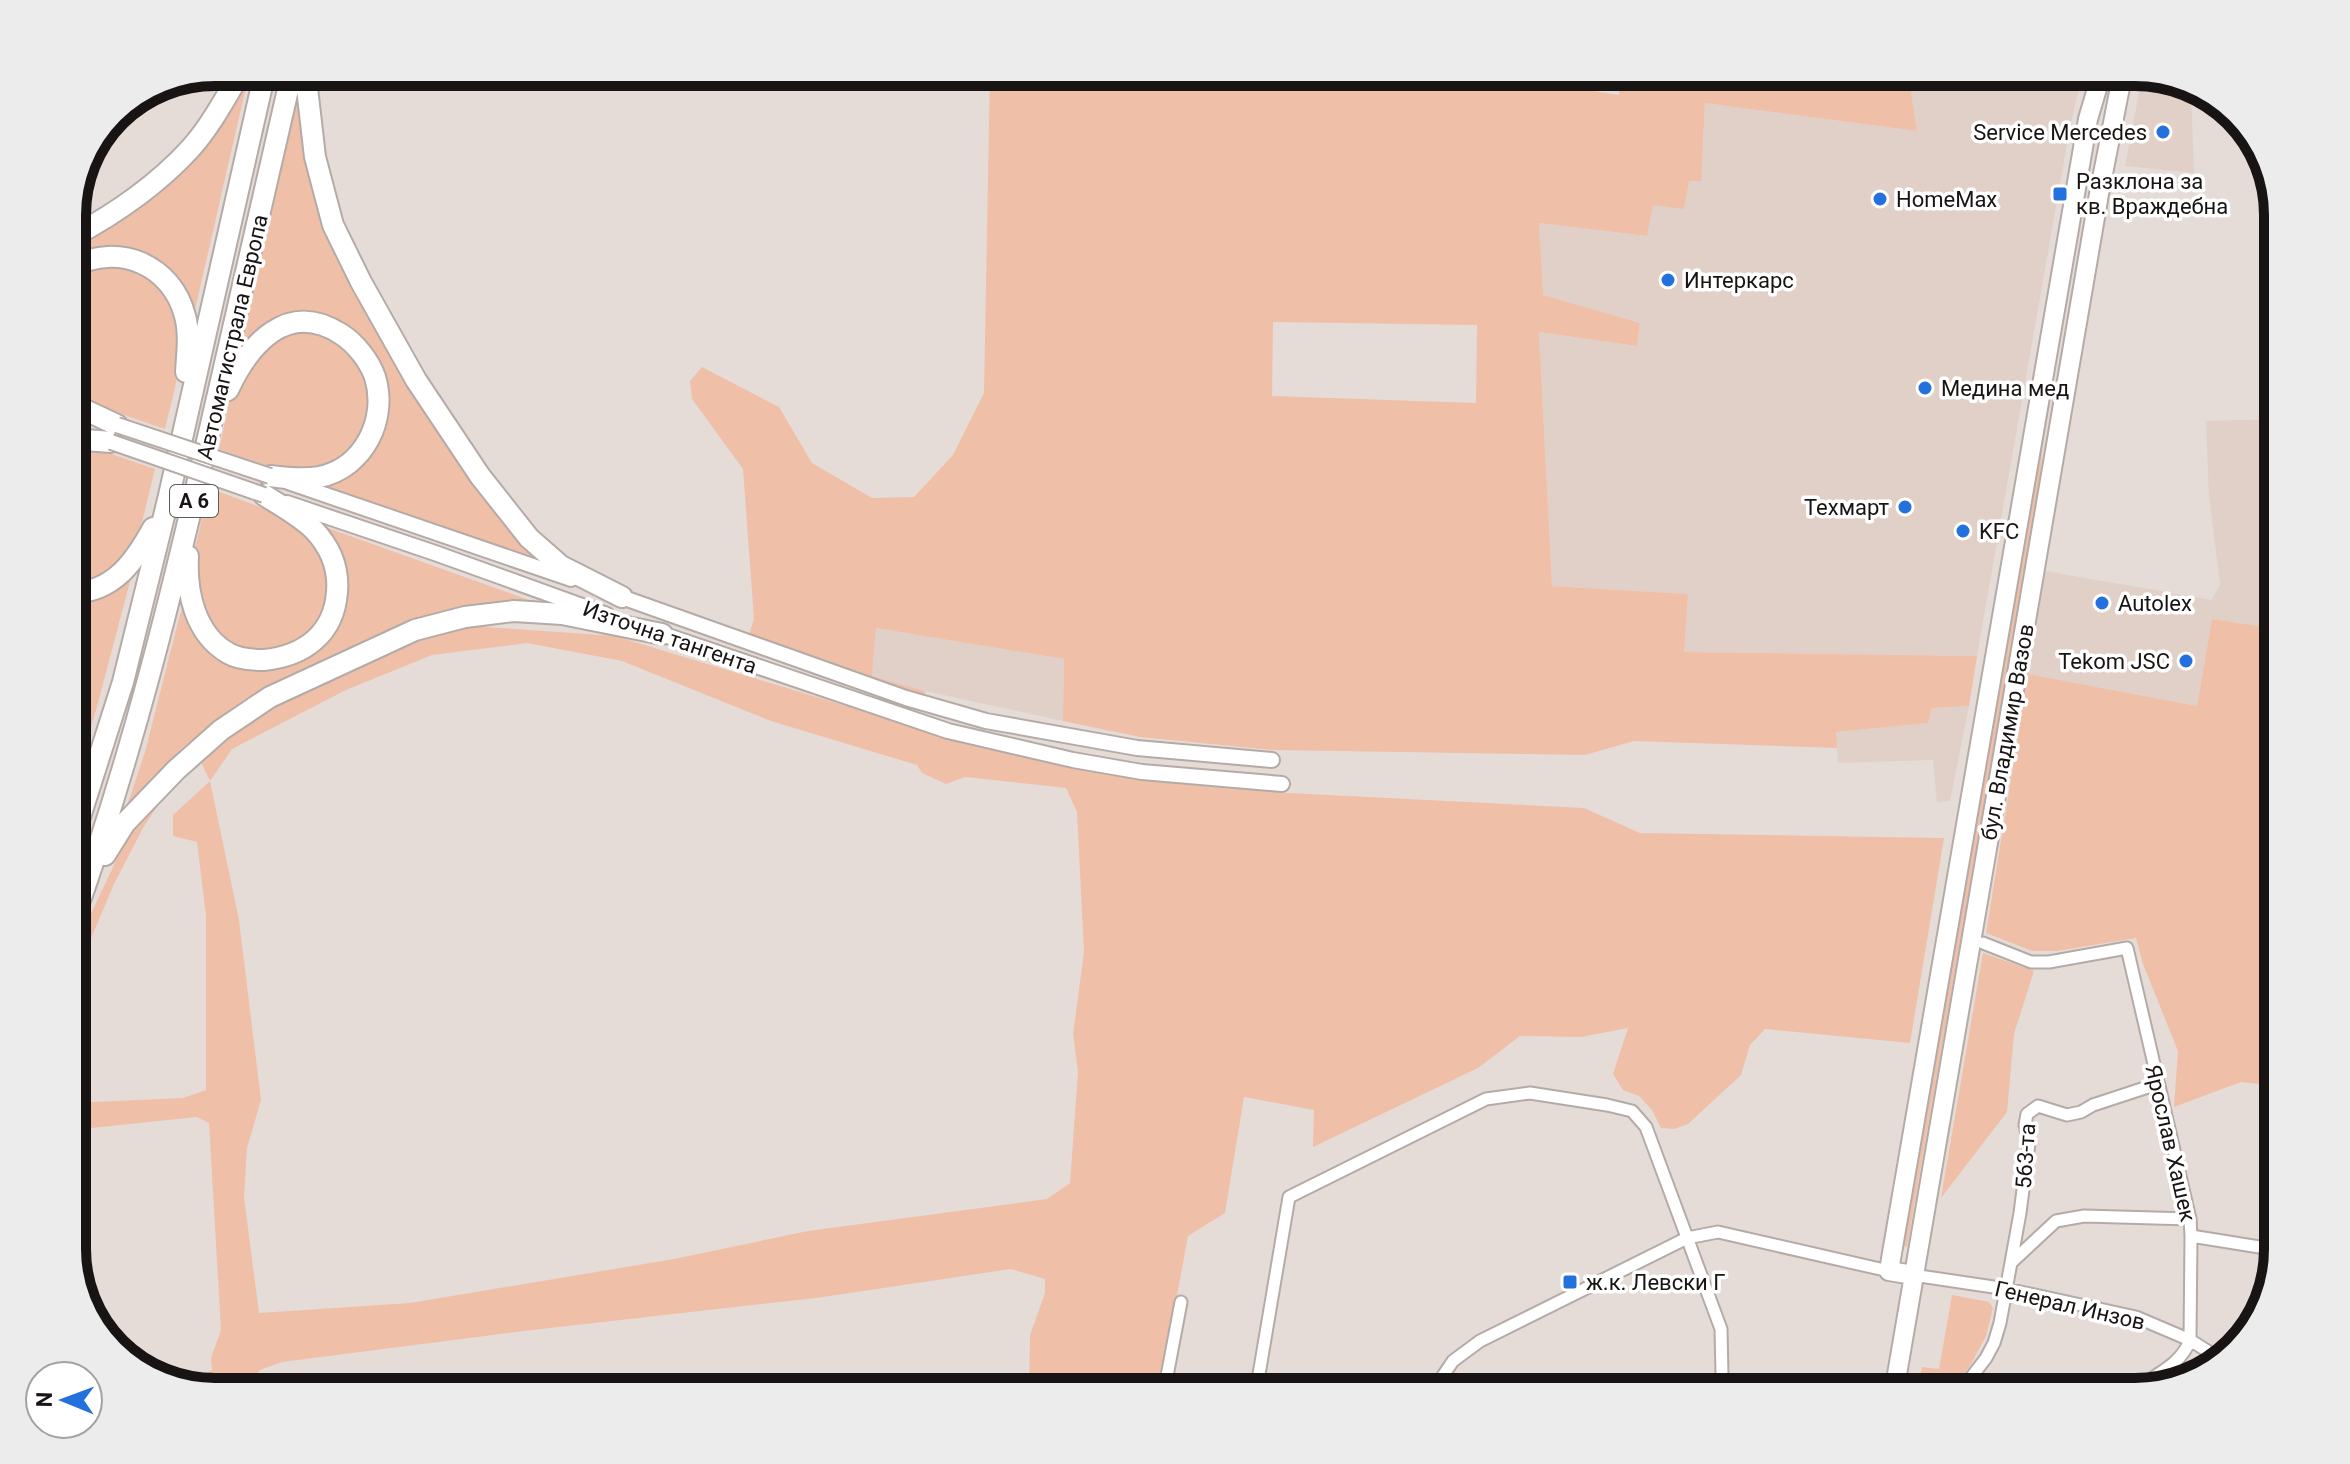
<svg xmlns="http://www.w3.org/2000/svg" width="2350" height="1464" font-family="Roboto,sans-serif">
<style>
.built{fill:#e1d0c8}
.green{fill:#f0bfa8;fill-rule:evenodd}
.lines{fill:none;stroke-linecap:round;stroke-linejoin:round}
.minor-casing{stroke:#b4aba7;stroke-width:15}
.tertiary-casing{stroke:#b4aba7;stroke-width:18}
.primary-casing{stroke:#b4aba7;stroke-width:22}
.motorway-casing{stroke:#b4aba7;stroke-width:24}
.minor{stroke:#fff;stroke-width:11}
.tertiary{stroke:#fff;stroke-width:14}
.primary{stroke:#fff;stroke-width:18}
.motorway{stroke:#fff;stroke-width:20}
.tertiary-bridge-casing{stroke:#b4aba7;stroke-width:18;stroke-linecap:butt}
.tertiary-bridge{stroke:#fff;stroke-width:14}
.poi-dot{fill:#2271dc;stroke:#fff;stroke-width:3}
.labels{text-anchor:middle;stroke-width:7;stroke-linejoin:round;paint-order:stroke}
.shield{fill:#fff;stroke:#5d5a5a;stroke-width:2}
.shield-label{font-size:20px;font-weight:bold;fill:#181413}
.poi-label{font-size:22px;fill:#181413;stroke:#fff;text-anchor:start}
.street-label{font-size:22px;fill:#181413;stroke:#fff}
.rim{fill:none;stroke:#181413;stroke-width:10}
</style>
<rect width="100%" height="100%" fill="#e5dcd8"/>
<path class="built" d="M1908,72H2083L2070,127L1977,656L1683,652L1688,594L1552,586L1539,332L1637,346L1640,323L1542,295L1539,223L1646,236L1653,205L1689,181L1703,145L1705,103L1917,131Z
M2140,88L2191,91L2194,173L2125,166Z
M2278,419V629L2212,619L2197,706L2028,674L2045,571L2212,600L2220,584L2209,496L2206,421Z
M876,628L1064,659L1063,721L925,691L872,676Z
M1969,706L1950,801L1937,802L1933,760L1838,763L1836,732L1927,723L1932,708Z"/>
<path class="green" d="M297,72L352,277L558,570L299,482L381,433L357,337L295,317L224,391Z
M990,72H1509L1516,79L1619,95L1621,72H1908L1917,131L1705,103L1701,181H1689L1684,209L1653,205L1647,236L1539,223L1543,295L1640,323L1637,346L1539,332L1552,586L1688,594L1684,652L1977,656L1969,706L1932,708L1928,723L1836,732L1837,748L1634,741L1585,755L1273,750L1140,737L1063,721L1064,659L876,628L872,676L925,691L924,698L749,635L754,619L743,469L692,399L690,381L702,367L779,407L812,463L872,498L914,497L953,455L984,393ZM1273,322L1477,325L1476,403L1272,396Z
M249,74L194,314L152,264L72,262V241L127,207Z
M111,264C128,269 150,273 162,286C197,325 175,385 165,429L109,410L72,393V279L85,270Z
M298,326L328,331L351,348L372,395L362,442L317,473L273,468L219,449L232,390L248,359Z
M2046,401L2050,403L2042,451L2040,482L1907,1247L1904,1246L1914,1185L1916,1151Z
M72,445L97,449L155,469L135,551L112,576L72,590Z
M209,488L292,519L322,544L332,602L299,648L250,657L213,640L192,571L195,548Z
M325,527L551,608L501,606L258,695L211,724L182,748L125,812L145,752L180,614L183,608C189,619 192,632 200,641C208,648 231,665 241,668C299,685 359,630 347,571C343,554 334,542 325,527Z
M131,578L95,714L72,783V598L96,594Z
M2212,619L2278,629L2275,662L2278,663V1086L2241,1082L2174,1107L2178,1051L2143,964L2136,938L2057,951H2032L1986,933L2028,674L2197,706Z
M458,625L615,636L978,746L1114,773L1201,786L1289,793L1584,808L1640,833L1944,838L1910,1043L1765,1029L1750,1045L1741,1075L1688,1124L1674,1129L1661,1128L1652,1110L1639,1096L1623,1090L1613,1074L1628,1028L1581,1037L1520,1036L1478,1068L1313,1147L1314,1110L1244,1097L1225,1213L1188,1236L1159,1392H1029L1030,1335L1045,1293V1279L1011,1269L816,1298L532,1330L282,1362L260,1370L246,1392H215L188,1385L212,1370L211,1358L221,1330L209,1123L197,1117L72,1130V1103L183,1098L206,1090V916L197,842L173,836V815L210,781L198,756L273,701L391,646ZM527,643L622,661L771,721L917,765L922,773L946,784L965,777L1066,788L1077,812L1084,952L1073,1034L1078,1072L1070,1183L1047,1199L808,1231L674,1259L410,1303L259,1313L244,1197L247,1148L261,1100L239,920L210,781L232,749L346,690L432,655Z
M181,770L143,828L114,884L72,983V954L121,850L148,806Z
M1983,953L2034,971L2014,1034L2007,1112L1941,1198Z
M1952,1295L1989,1302L1993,1308L1986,1336L1971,1364L1951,1392H1917L1922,1367L1939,1369Z"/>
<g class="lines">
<defs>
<path id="minor" d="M1511,72L1512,82
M1983,943L2031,962H2049L2127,948L2190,1219L2191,1236L2190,1340C2180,1367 2154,1374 2133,1392
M2191,1236L2278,1250
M2013,1261L2056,1221L2084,1216L2190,1219
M1913,1275L2007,1289L2136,1317L2190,1340L2220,1359
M1257,1386L1295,1392
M1164,1392L1181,1302
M1256,1392L1289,1197L1486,1099L1530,1093L1607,1105L1632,1111L1646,1127L1721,1329L1722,1375L1719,1392
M1432,1392L1453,1361L1480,1341L1687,1238L1718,1232L1889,1271
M1960,1392L1986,1358L1994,1343L2000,1323L2020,1213L2029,1143L2025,1125L2027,1114L2038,1106L2067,1115L2081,1112L2093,1105L2157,1084"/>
<path id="tertiary" d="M288,482L571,579
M287,503L435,553L607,615
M613,594L906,698L986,721L1137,748L1272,760
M653,631L948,731L1073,760L1142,772L1282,784"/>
<path id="primary" d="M1913,1275L1889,1271L1892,1253L2088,119L2102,72
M1894,1392L2099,194L2123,72"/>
<path id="motorway" d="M308,72L307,88L315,157L333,225L361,282L416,380L480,476L529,538L561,566L622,597
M72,237C115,214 157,185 190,149C211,126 225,98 241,72
M72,267C119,242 172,265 185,316C190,334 187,354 186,372
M228,390C249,345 287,299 341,334C355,343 369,360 375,377C388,419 364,468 319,477C303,480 286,478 270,476
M72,401L83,409L117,425
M72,439L111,442
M188,556C186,592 195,634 228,653C238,659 252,660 264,660C304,656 334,634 337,592C339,568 330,547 314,530C300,516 281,506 264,495
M72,593C114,592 135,561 153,528
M72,842L123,682L168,500L265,72
M105,855L125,823L176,770L221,730L270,697L415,630L465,617L514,611L562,614L662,634
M72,923C130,763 171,598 209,433C237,312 265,192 292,72"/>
</defs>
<use href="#minor" class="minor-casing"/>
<use href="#tertiary" class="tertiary-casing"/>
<use href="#primary" class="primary-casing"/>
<use href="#motorway" class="motorway-casing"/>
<use href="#minor" class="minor"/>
<use href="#tertiary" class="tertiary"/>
<use href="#primary" class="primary"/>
<use href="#motorway" class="motorway"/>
<defs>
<path id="tertiary-bridge" d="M117,425L270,476
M111,442L264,495"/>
</defs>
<use href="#tertiary-bridge" class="tertiary-bridge-casing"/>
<use href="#tertiary-bridge" class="tertiary-bridge"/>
</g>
<g class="poi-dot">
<circle cx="2163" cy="132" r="8"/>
<rect x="2052" y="186" width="16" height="16" rx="4"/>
<circle cx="1880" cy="199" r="8"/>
<circle cx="1668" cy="280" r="8"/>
<circle cx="1925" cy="388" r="8"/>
<circle cx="1905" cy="507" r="8"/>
<circle cx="1963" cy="531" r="8"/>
<circle cx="2102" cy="603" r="8"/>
<circle cx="2186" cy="661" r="8"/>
<rect x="1562" y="1274" width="16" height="16" rx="4"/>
</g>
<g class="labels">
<rect class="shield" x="170" y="485" width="48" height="32" rx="6"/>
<g class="shield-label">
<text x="194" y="508">A 6</text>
</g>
<g class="poi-label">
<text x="2147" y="140" text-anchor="end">Service Mercedes</text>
<text x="2076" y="189">Разклона за<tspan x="2076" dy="25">кв. Враждебна</tspan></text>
<text x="1896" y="207">HomeMax</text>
<text x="1684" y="288">Интеркарс</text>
<text x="1941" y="396">Медина мед</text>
<text x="1889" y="515" text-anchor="end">Техмарт</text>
<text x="1979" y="539">KFC</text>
<text x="2118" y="611">Autolex</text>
<text x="2170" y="669" text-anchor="end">Tekom JSC</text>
<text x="1586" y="1290">ж.к. Левски Г</text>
</g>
<g class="street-label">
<text transform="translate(232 337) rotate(-77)" y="8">Автомагистрала Европа</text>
<text transform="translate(670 637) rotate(19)" y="8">Източна тангента</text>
<text transform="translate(2007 732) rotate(-80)" y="8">бул. Владимир Вазов</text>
<text transform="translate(2171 1143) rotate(77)" y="8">Ярослав Хашек</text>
<text transform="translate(2025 1156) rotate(-86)" y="8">563-та</text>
<text transform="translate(2070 1305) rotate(13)" y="8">Генерал Инзов</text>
</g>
</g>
<path d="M0 0H2350V1464H0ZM215 86H2135A129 129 0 0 1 2264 215V1249A129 129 0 0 1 2135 1378H215A129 129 0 0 1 86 1249V215A129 129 0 0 1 215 86Z" fill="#edecec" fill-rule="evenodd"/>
<path class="rim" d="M215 86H2135A129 129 0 0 1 2264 215V1249A129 129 0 0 1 2135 1378H215A129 129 0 0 1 86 1249V215A129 129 0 0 1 215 86Z"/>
<g transform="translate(64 1400) rotate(271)"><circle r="38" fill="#ffffff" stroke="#a3a1a1" stroke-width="2"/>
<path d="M0-6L14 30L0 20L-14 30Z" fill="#2271dc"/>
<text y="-12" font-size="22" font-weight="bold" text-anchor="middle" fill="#181413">N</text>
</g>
</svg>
